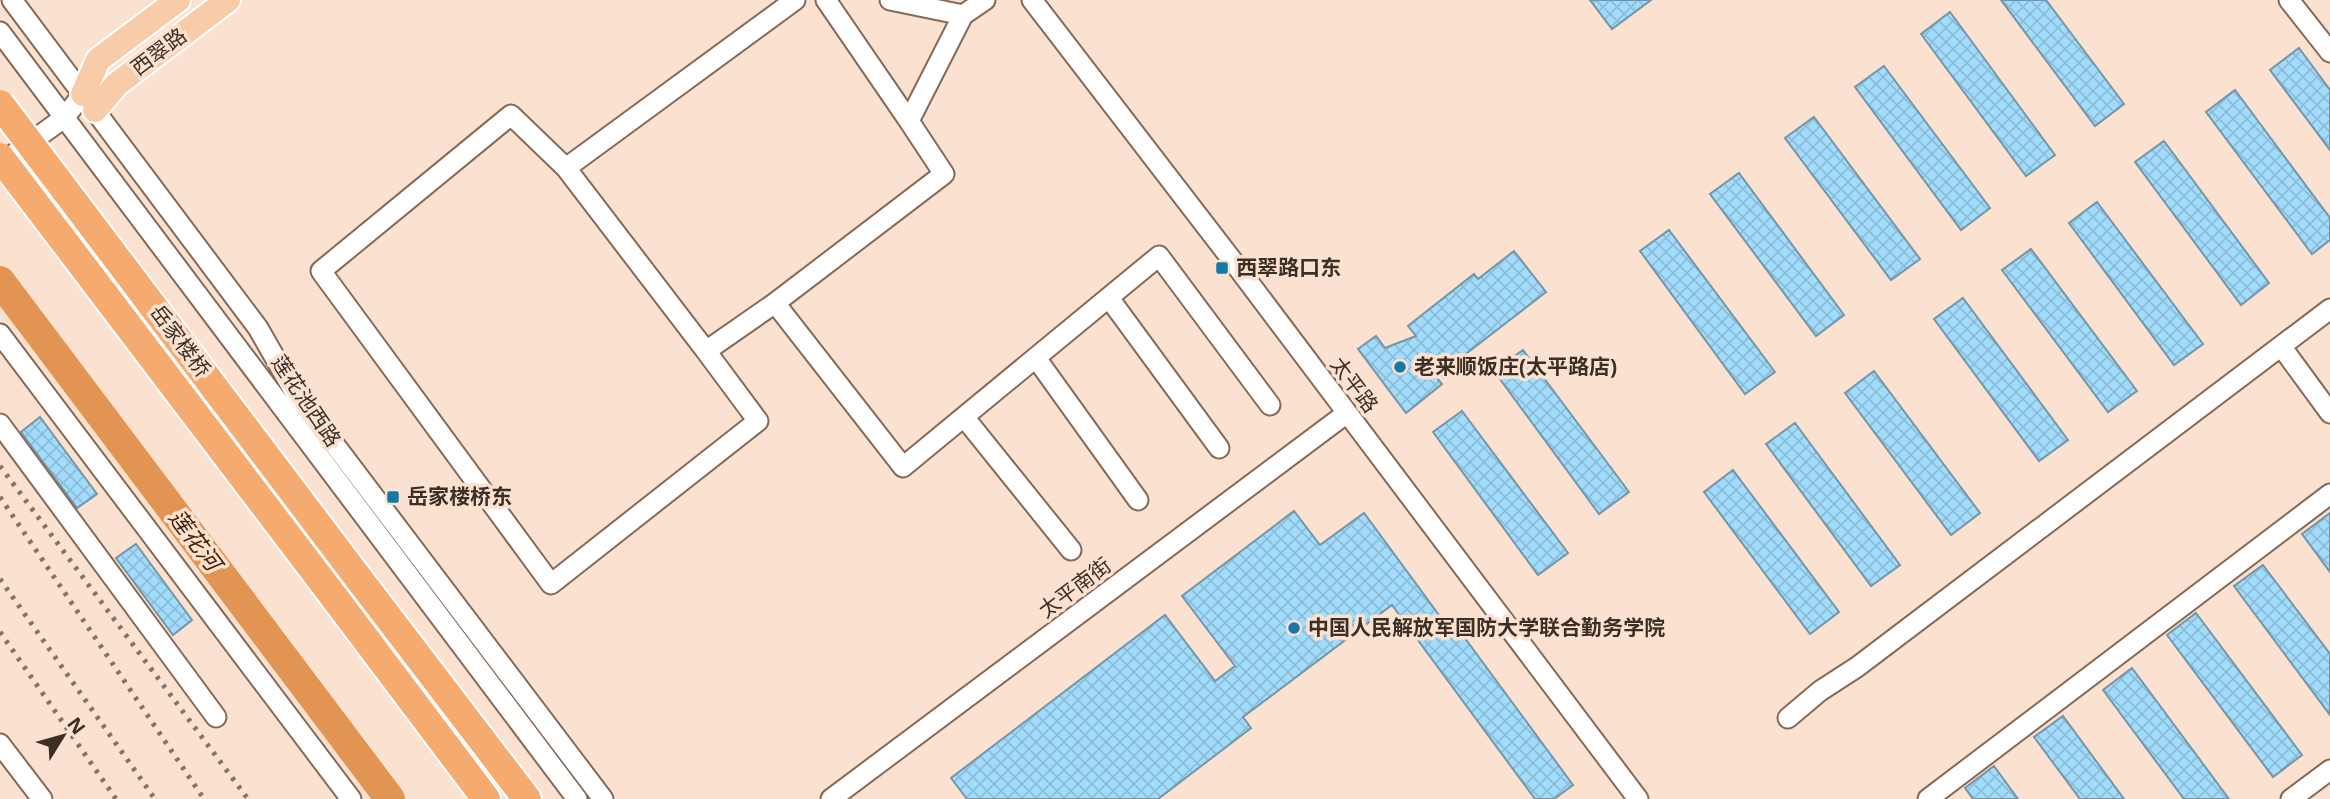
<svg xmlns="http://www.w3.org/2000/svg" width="2330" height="799" font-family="'Noto Sans','Noto Sans SC',sans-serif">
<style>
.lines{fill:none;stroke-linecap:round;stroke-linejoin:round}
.river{stroke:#e29453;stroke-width:30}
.building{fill:url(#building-cross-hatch);stroke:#7496a9;stroke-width:2}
.minor-casing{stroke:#866a56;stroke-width:23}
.major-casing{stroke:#fff;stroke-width:28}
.highway-casing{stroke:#fff;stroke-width:32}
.minor{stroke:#fff;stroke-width:19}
.major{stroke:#f9cca9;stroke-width:24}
.highway{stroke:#f5aa6f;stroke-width:28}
.rail{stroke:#857367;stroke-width:5;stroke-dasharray:3.5 7;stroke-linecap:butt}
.highway-bridge-casing{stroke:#fff;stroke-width:32;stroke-linecap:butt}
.highway-bridge{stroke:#f5aa6f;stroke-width:28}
.poi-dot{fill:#1479a5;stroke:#fbe1cf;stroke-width:2.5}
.labels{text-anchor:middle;stroke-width:7;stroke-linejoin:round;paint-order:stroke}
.street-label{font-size:21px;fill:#3b2f26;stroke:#fbe1cf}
.poi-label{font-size:21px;font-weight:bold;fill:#3b2f26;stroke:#fbe1cf;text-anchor:start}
.water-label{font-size:23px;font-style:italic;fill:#422306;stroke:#fbe1cf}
</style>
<defs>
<pattern id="building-cross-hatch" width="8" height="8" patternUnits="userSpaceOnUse" patternTransform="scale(1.75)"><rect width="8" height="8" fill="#a2dcfc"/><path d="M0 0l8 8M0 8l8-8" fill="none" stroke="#8cbdd8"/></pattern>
</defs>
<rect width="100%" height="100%" fill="#fbe1cf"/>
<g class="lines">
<path class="river" d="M0,281L390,799"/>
</g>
<path class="building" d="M1590,0H1651L1612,29Z
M2001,0H2046L2124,104L2095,126Z
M1950,12L2055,155L2026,176L1921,34Z
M2299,48L2330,90V150L2270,70Z
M1884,66L1990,208L1961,230L1855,87Z
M2235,90L2330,218V240L2312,254L2206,112Z
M1814,117L1920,259L1891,280L1785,138Z
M2164,141L2269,283L2241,305L2135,162Z
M1739,173L1844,315L1816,336L1710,194Z
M2097,202L2203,344L2174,365L2069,223Z
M1669,230L1775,372L1745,394L1640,251Z
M2031,249L2137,391L2108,412L2002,270Z
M1514,251L1546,292L1436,377L1442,384L1406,413L1358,349L1376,336L1385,348L1416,336L1408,326L1474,274L1478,279Z
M1963,298L2068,440L2039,461L1934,319Z
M1523,350L1629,492L1599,514L1494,371Z
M1874,371L1980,513L1951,535L1845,393Z
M1462,411L1568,553L1538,575L1433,432Z
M40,417L97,494L77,508L21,432Z
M1795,423L1900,565L1871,586L1766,444Z
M1733,470L1839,612L1810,634L1704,492Z
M1294,511L1320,545L1364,513L1450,630L1456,626L1573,785L1554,799H1535L1392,605L1243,717L1251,728L1158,799H967L951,778L1165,615L1215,681L1235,666L1182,596Z
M2330,513V572L2302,534Z
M136,544L192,620L173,635L116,558Z
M2263,565L2330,654V715L2234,586Z
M2196,613L2302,755L2273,777L2167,635Z
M2132,668L2229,799H2184L2103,690Z
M2063,716L2124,799H2080L2034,737Z
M1994,766L2018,799H1973L1965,788Z"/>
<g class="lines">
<defs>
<path id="minor" d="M12,0L258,328L294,391L603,799
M826,0L909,121
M890,0L963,15
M985,0L963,15L909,121L944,174L775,303L903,467L1159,256L1270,405
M1032,0L1232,260L1638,799
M2289,0L2330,52
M0,32L577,799
M0,164L64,118L83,94
M566,168L706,351
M1109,298L1219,448
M775,303L706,351L758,421L551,584L321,271L511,115L566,168L795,0
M0,334L351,799
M2281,346L2330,413
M1036,358L1138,500
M964,417L1071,550
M0,424L216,717
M1788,718L1820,691L1857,667L2330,309
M0,744L42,799
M831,799L1347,413
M1928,799L2330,494
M2291,799L2330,770"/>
<path id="major" d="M83,94L98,60L178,0
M95,110L117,84L228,0"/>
<path id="highway" d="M359,579L527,799
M334,597L486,799"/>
</defs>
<use href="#minor" class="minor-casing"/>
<use href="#major" class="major-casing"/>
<use href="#highway" class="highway-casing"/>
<use href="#minor" class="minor"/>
<use href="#major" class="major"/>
<use href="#highway" class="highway"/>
<path class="rail" d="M0,466L248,799
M0,497L204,799
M0,579L155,799
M0,632L116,799"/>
<defs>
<path id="highway-bridge" d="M0,104L359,579
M0,157L334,597"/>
</defs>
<use href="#highway-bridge" class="highway-bridge-casing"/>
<use href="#highway-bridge" class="highway-bridge"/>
</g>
<g class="poi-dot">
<rect x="1215" y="261" width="14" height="14" rx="3.5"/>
<circle cx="1400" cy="367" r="7"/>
<rect x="386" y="490" width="14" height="14" rx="3.5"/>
<circle cx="1294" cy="628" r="7"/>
</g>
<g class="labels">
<g class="street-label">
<text transform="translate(159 52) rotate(-37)" y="7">西翠路</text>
<text transform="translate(180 341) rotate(53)" y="7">岳家楼桥</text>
<text transform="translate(1354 385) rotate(53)" y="7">太平路</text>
<text transform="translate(306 401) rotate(56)" y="7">莲花池西路</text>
<text transform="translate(1075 588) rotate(-37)" y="7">太平南街</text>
</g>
<g class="poi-label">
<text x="1236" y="275">西翠路口东</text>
<text x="1414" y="374">老来顺饭庄(太平路店)</text>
<text x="407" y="504">岳家楼桥东</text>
<text x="1308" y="635">中国人民解放军国防大学联合勤务学院</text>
</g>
<g class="water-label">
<text transform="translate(195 540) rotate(53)" y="8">莲花河</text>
</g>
</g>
<g transform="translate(63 736) rotate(53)" stroke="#fbe1cf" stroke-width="5" paint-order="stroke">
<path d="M0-5L12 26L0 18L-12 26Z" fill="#3b2f26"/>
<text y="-10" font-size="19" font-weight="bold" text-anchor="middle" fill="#3b2f26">N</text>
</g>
</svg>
